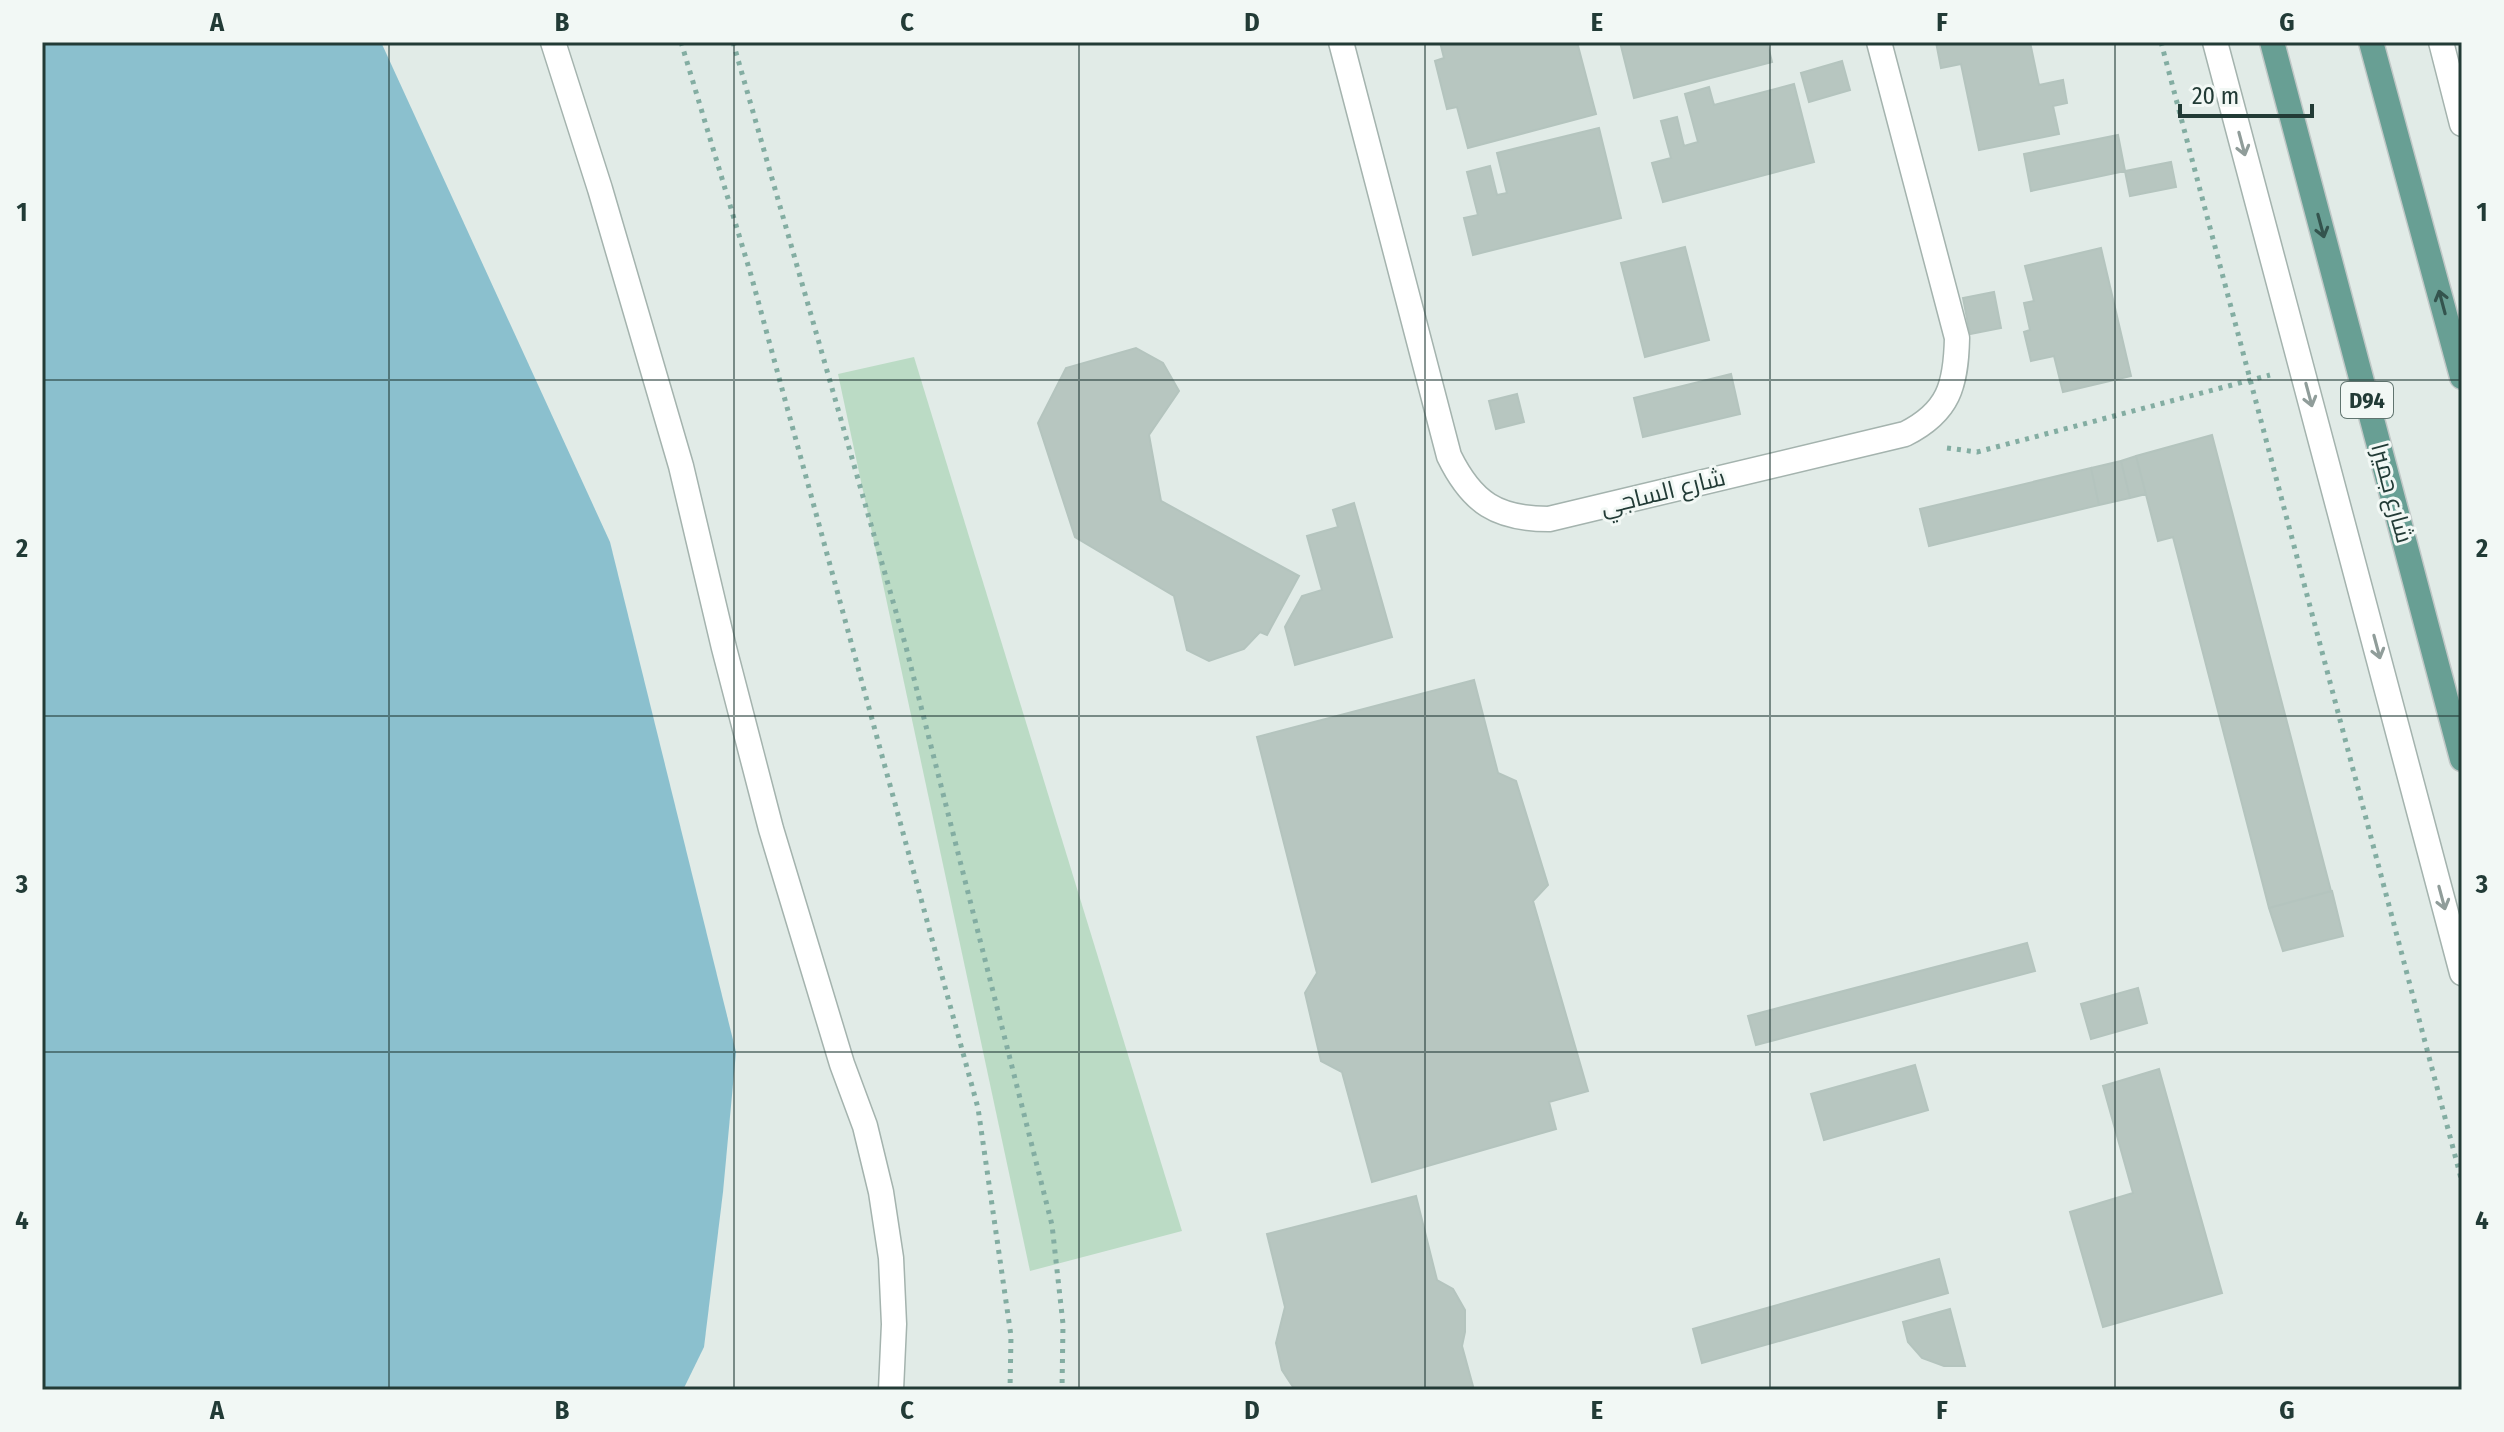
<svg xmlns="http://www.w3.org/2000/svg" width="2504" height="1432" font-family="'Fira Sans Condensed',Cairo,sans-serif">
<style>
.green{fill:#bbdbc5}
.water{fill:#8bc0ce}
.building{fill:#b7c6c0;stroke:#b4c4be;stroke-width:2}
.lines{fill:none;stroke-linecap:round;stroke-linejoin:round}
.minor-casing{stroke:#a4b3ae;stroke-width:27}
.major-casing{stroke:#c1c8c7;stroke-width:27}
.path{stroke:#83ada2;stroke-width:5;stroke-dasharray:4 6;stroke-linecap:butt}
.minor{stroke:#fff;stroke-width:24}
.major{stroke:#689f94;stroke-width:24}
.oneway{stroke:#909d9a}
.oneway2{stroke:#34544e}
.grid{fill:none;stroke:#223b36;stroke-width:2;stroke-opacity:0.55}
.labels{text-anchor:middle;stroke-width:6;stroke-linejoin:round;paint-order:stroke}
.shield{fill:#f2f8f5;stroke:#60746f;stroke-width:2}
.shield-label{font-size:22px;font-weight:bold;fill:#223b36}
.street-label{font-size:24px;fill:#223b36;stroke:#f2f8f5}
.neatline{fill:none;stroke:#223b36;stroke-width:3}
.grid-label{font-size:26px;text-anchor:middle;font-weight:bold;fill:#223b36}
</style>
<rect width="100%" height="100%" fill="#e1ebe7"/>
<path class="green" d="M914,357L1182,1231L1030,1271L838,374Z"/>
<path class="water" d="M42,42H381L610,542L736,1052L723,1192L704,1347L683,1390H42Z"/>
<path class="building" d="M1440,42H1577L1596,114L1468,148L1457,107L1447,109L1435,61L1444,58Z
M1620,42H1767L1772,62L1634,98Z
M1936,42H2030L2039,85L2063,80L2067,103L2053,106L2059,134L1979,150L1961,64L1941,68Z
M1842,61L1850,90L1809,102L1801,73Z
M1794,84L1814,162L1663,202L1652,163L1671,158L1661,121L1677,117L1684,146L1698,142L1685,94L1709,87L1714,105Z
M1599,128L1621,218L1473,255L1464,218L1478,215L1467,172L1490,166L1497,195L1507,193L1497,153Z
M2118,135L2125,171L2031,191L2024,154Z
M2171,162L2176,187L2130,196L2125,171Z
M1685,247L1709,340L1645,357L1621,263Z
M2101,248L2131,376L2063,392L2054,356L2031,361L2024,332L2030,330L2024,303L2034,301L2025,266Z
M1994,292L2001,328L1970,334L1963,298Z
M1136,348L1163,363L1179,391L1149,435L1161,501L1299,576L1267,635L1260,632L1244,649L1209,661L1187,650L1174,596L1075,537L1038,423L1066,368Z
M1731,374L1740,414L1643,437L1634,398Z
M1517,394L1524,422L1496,429L1489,401Z
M2212,435L2331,891L2269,908L2173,537L2158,541L2136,456Z
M2136,456L2146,494L2130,498L2121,461Z
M2121,461L2130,498L2099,505L2091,468Z
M2091,468L2099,505L1929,546L1920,509Z
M1354,503L1392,637L1295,665L1285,627L1302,596L1322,590L1307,536L1338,527L1333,510Z
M1474,680L1498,773L1516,781L1548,885L1533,901L1588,1091L1549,1102L1556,1129L1372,1182L1342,1072L1321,1061L1305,993L1317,973L1257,737Z
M2332,891L2343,936L2283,951L2269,908Z
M2027,943L2035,971L1756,1045L1748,1016Z
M2138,988L2147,1023L2091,1039L2081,1004Z
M1915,1065L1928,1110L1824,1140L1811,1094Z
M2159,1069L2222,1293L2103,1327L2070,1212L2133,1193L2103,1086Z
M1416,1196L1437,1280L1453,1289L1465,1310V1332L1462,1346L1474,1390H1295L1282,1370L1276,1343L1285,1307L1267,1234Z
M1939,1259L1948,1293L1702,1363L1693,1329Z
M1950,1309L1965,1366H1944L1922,1358L1908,1342L1903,1322Z"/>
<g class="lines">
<defs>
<path id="minor" d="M553,42L600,189L681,466L724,648L771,829L842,1064L865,1126L881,1192L891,1258L894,1324L891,1390
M1341,42L1449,456C1472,503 1497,519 1549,519L1905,434C1949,412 1956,385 1957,338L1879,42
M2215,42L2462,973
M2441,42L2462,124"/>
<path id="major" d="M2272,42L2462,759
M2371,42L2462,377"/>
</defs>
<use href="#minor" class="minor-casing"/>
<use href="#major" class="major-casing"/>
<path class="path" d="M681,42L751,275L978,1108L1011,1336L1010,1390
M733,42L906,647L1052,1225L1063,1324L1062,1390
M2161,42L2462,1182
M1947,448L1977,452L2270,375"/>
<use href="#minor" class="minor"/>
<use href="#major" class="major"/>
</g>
<defs><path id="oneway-shaft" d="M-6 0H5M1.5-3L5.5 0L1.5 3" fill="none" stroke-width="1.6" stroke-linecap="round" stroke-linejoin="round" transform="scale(2)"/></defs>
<g class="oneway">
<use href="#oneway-shaft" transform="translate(2242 144) rotate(75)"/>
<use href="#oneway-shaft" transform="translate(2309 395) rotate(75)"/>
<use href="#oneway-shaft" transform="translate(2377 647) rotate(75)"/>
<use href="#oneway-shaft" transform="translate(2442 898) rotate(75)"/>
</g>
<g class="oneway2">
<use href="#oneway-shaft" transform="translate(2321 226) rotate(75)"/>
<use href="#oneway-shaft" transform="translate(2442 302) rotate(-105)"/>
</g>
<path class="grid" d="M389,42V1390M734,42V1390M1079,42V1390M1425,42V1390M1770,42V1390M2115,42V1390M42,380H2462M42,716H2462M42,1052H2462"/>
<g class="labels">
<rect class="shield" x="2341" y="382" width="52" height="36" rx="6"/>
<g class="shield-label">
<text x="2367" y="408">D94</text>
</g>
<g class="street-label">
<text transform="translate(1663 492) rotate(-14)" y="8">شارع الساجي</text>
<text transform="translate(2392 493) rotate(75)" y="8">شارع جميرا</text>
</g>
</g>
<rect width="2504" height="1432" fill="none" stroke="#f2f8f5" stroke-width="88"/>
<path d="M2180 104v12h132v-12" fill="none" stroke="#223b36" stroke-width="4"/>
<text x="2192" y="104" font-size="24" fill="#223b36" stroke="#f2f8f5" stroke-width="6" paint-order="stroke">20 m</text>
<rect x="44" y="44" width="2416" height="1344" class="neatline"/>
<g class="grid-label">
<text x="217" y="31">A</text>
<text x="562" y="31">B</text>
<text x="907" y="31">C</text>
<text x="1252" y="31">D</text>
<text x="1597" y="31">E</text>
<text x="1942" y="31">F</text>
<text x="2287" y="31">G</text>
<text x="22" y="221">1</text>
<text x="2482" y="221">1</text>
<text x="22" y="557">2</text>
<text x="2482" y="557">2</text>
<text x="22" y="893">3</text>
<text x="2482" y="893">3</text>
<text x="22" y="1229">4</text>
<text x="2482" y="1229">4</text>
<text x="217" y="1419">A</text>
<text x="562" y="1419">B</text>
<text x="907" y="1419">C</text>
<text x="1252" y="1419">D</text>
<text x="1597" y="1419">E</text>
<text x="1942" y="1419">F</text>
<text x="2287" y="1419">G</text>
</g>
</svg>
